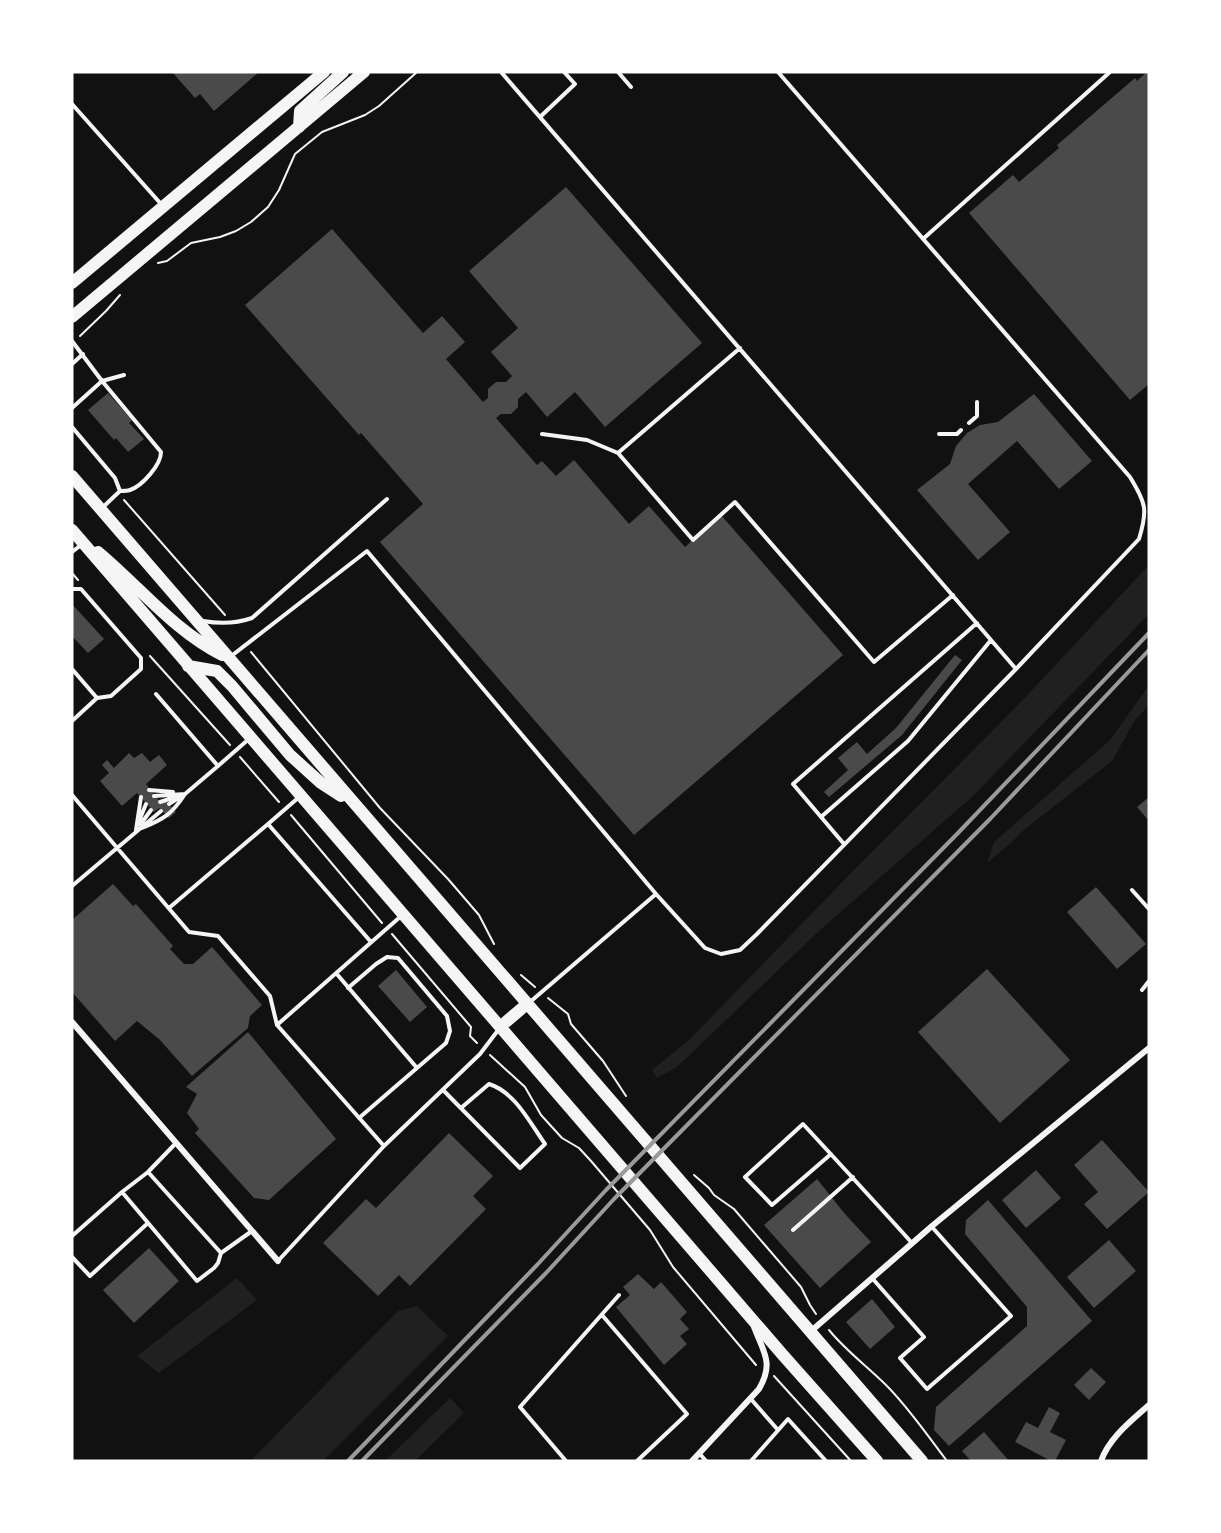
<svg xmlns="http://www.w3.org/2000/svg" width="1221" height="1533" font-family="Arial,sans-serif">
<style>
.green{fill:#202020}
.building{fill:#4a4a4a}
.lines{fill:none;stroke-linecap:round;stroke-linejoin:round}
.path{stroke:#f5f5f5;stroke-width:2}
.service{stroke:#f5f5f5;stroke-width:4}
.minor{stroke:#f5f5f5;stroke-width:6}
.secondary{stroke:#f5f5f5;stroke-width:12}
.rail{stroke:#9a9a9a;stroke-width:4}
</style>
<rect width="100%" height="100%" fill="#111"/>
<path class="green" d="M1149,565V614L973,796L819,931L677,1067L657,1078L652,1070L688,1041L854,870L1018,705Z
M1149,685V705L1135,720L1112,761L1025,829L1010,844L987,863L994,842L1110,740Z
M237,1278L257,1300L159,1373L137,1356Z
M417,1306L448,1336L323,1461H250L398,1311Z
M450,1398L464,1413L415,1461H385Z"/>
<path class="building" d="M174,72H259L214,111L200,94L195,98L173,73Z
M1147,72H1149V384L1130,400L969,213L1013,175L1019,182L1059,148L1057,145L1135,78L1137,81Z
M566,187L702,343L605,427L575,392L547,417L526,392L518,399V407L511,414H501L496,418L537,465L542,461L556,476L574,460L629,524L649,506L685,547L721,515L843,655L634,835L380,542L423,504L361,433L359,435L245,305L332,229L423,333L442,316L465,342L446,359L483,402L488,398V389L496,382H506L512,376L491,352L518,328L469,271Z
M108,393L132,420L129,423L144,439L128,452L116,438L114,440L88,410Z
M1034,394L1092,461L1059,489L1017,441L968,484L1010,532L978,560L917,490L950,464L956,446L967,433L980,425L998,422Z
M72,604L104,639L88,653L72,636Z
M955,655L962,660L902,735L829,797L824,792L848,770L838,758L857,742L867,754L896,728Z
M129,753L134,758L142,753L150,762L159,755L167,765L146,784L160,802H167L176,812L169,818L159,808L154,812L137,793L122,806L100,781L109,773L102,765L107,760L114,768Z
M1149,797V821L1137,807Z
M113,884L133,906L136,904L173,946L170,949L184,964H193L212,947L262,1005L250,1016L248,1028L192,1076L160,1040L137,1021L115,1041L72,992V920Z
M1096,887L1146,944L1117,969L1067,912Z
M987,969L1070,1060L1000,1123L918,1032Z
M396,970L427,1007L410,1022L378,986Z
M248,1032L336,1139L269,1200L254,1198L195,1133L199,1129L187,1113L197,1094L186,1087Z
M449,1133L493,1176L473,1196L486,1209L410,1286L399,1275L378,1296L323,1243L366,1199L376,1208Z
M1102,1140L1149,1192L1107,1229L1084,1204L1098,1192L1074,1165Z
M1036,1170L1061,1198L1026,1228L1002,1200Z
M817,1179L845,1214L871,1242L820,1288L764,1225Z
M988,1200L1092,1321L949,1446L934,1430L936,1407L1027,1326V1307L965,1234L966,1220Z
M1109,1240L1136,1271L1094,1308L1067,1277Z
M149,1248L179,1281L134,1323L103,1290Z
M638,1274L654,1289L661,1282L687,1312L680,1319L689,1329L680,1336L687,1344L664,1365L616,1307L630,1295L623,1287Z
M872,1299L895,1327L870,1349L846,1322Z
M1091,1368L1106,1382L1089,1400L1074,1385Z
M1049,1407L1060,1413L1050,1432L1066,1440L1055,1461H1051L1015,1442L1026,1422L1038,1428Z
M984,1432L1009,1461H971L962,1451Z"/>
<g class="lines">
<path class="path" d="M158,263L167,261L191,243L220,237L236,231L251,222L268,207L279,190L295,154L322,132L365,115L379,106L417,72
M80,336L106,311L120,295
M124,500L225,615
M72,573L78,580
M251,652L380,808L448,879L479,915L494,944
M150,656L230,745
M240,757L279,802
M291,815L382,923
M392,934L471,1027L470,1036L477,1043
M521,975L535,987
M548,998L568,1014L571,1024L603,1061L626,1096
M490,1055L525,1087L541,1115L562,1138L579,1148L591,1161L650,1230L673,1267L756,1365
M694,1175L709,1188L714,1195L734,1209L801,1287L810,1305L816,1314
M829,1330C846,1351 867,1366 886,1385C909,1408 927,1435 947,1461
M774,1376L851,1461"/>
<path class="service" d="M501,72L1016,669
M618,72L631,87
M72,104L161,204
M540,117L575,84L564,72
M923,239L1110,72
M72,341L102,381L124,375
M740,348L618,453L693,540L735,502L874,662L953,595
M72,364L83,354
M72,408L102,381L161,452C161,465 142,486 130,490C127,491 123,491 120,491
M969,423L977,416V402
M72,427L115,478L120,491L101,509
M542,434L587,440L618,453
M939,434H957L961,430
M72,552L81,545
M72,589H81L141,658V669L111,696L97,698
M203,621C220,624 235,624 252,618L387,499
M230,657L367,551L656,894L705,948L721,954L740,950L757,934L1016,669L1139,539C1148,510 1146,503 1130,477L778,72
M72,669L97,698L72,721
M156,694L218,766L250,738
M149,790L173,792
M72,795L189,932L218,936L270,996L277,1025
M154,796L185,794L218,766
M298,798L268,824L371,942
M160,802L179,796
M169,804L180,797
M821,817L908,741L991,640
M139,821L146,804
M140,825L151,810
M142,828C164,819 172,814 185,794
M136,830L141,797
M844,844L793,784L977,623
M72,886L161,811
M1132,890L1149,909
M169,908L268,824
M336,973L417,1068L359,1118
M348,988L376,964L387,957L398,958L447,1016L450,1031L446,1043L417,1068
M1142,990L1149,981
M530,1002L656,894
M443,1090L520,1168L545,1144C530,1123 515,1092 489,1084L461,1108
M176,1143L148,1172L221,1253
M384,1146L277,1025L400,917
M831,1154L772,1205L745,1177L803,1124C840,1164 876,1203 912,1243
M148,1172L122,1192L197,1281L214,1268L218,1263L221,1253L252,1231
M793,1230L853,1177
M72,1236L122,1192
M72,1257L90,1276L148,1223
M278,1261L384,1146L480,1054L499,1029
M872,1278L924,1337L900,1358L927,1389L1011,1316L932,1227
M602,1315L687,1414L637,1461
M750,1398L778,1430
M699,1453L706,1461
M566,1461L520,1407L619,1295
M751,1461L788,1419L826,1461"/>
<path class="minor" d="M72,1022L278,1261
M810,1332L932,1226L1149,1048
M692,1461L759,1389C774,1363 764,1353 754,1327
M1101,1461C1109,1438 1131,1421 1149,1405"/>
<path class="secondary" d="M299,127L300,111L343,72
M72,283L324,72
M72,317L364,72
M72,476L922,1461
M72,530L782,1354L877,1461
M98,552C140,587 173,630 222,655
M188,666L217,671L232,686L290,755L321,783L341,796
M500,1027L527,1004"/>
<path class="rail" d="M348,1461L537,1265L606,1190L958,833L1149,633
M362,1461L546,1273L614,1199L991,818L1149,650"/>
</g>
<rect width="1221" height="1533" fill="none" stroke="#ffffff" stroke-width="147"/>
</svg>
